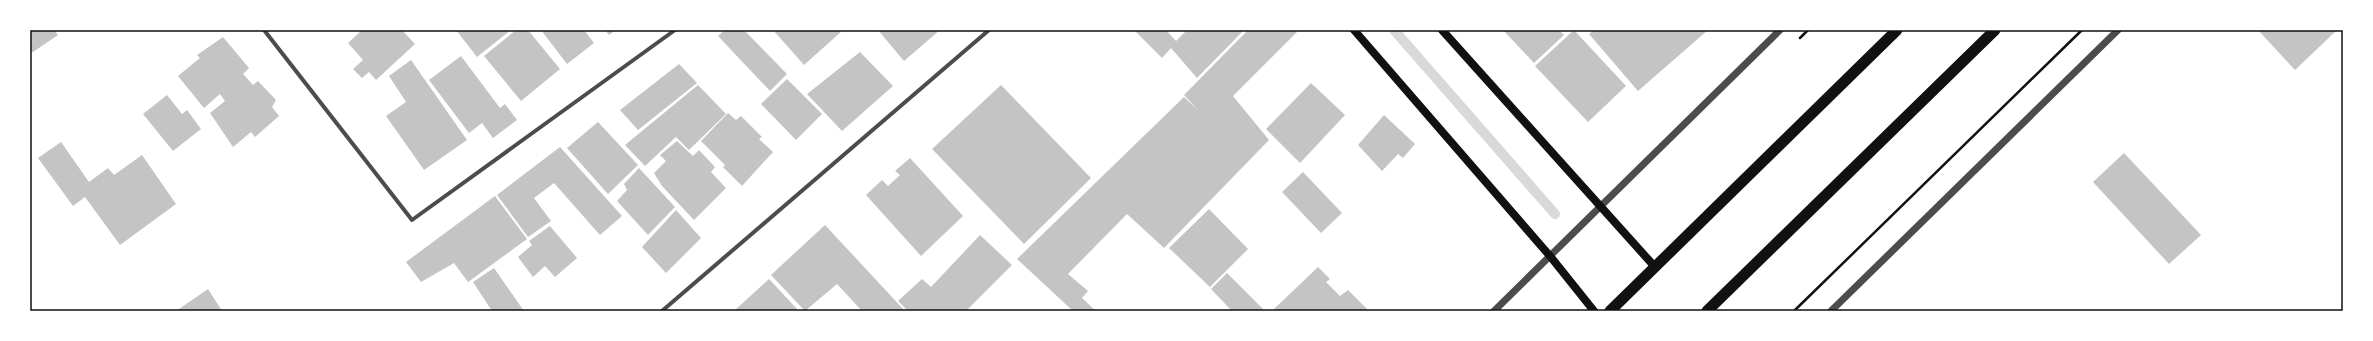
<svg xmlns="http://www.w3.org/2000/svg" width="2373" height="341" font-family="Rubik,sans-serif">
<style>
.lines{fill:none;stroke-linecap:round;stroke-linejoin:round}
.stream{stroke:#d9d9d9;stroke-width:10}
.building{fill:#c4c4c4}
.path{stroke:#111;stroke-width:2.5}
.minor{stroke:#4c4c4c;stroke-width:4}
.tertiary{stroke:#4c4c4c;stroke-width:7}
.secondary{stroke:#111;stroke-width:8}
.trunk{stroke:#111;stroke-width:11}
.neatline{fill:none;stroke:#111;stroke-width:1.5}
</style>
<rect width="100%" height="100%" fill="#fff"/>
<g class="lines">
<path class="stream" d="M1394,30L1555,214"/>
</g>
<path class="building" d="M30,30H54L58,35L30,54Z
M362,30H402L415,44L376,80L369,72L362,78L353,69L363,60L348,43Z
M456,30H511L477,57Z
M516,30H528L560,69L521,101L484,56Z
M541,30H584L594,43L567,64Z
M605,30H616L609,35Z
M725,30H744L787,74L770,91L718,36Z
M773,30H841L842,31L804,65Z
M878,30H940L904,61Z
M1134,30H1166L1176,41L1187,30H1244L1197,78L1171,48L1162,58Z
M1248,30H1299L1233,96L1269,140L1164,248L1127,214L1068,274L1088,291L1082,298L1096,311H1073L1017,259L1184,97L1198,110L1184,95Z
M1503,30H1559L1564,35L1534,63Z
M1574,30L1626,86L1588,122L1535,66Z
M1594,30H1708L1638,91L1589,34Z
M2258,30H2337L2295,70Z
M223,37L249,68L243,74L253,85L258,81L276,100L272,107L279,116L255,137L251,132L233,147L210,113L225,101L220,94L204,108L178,76L200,58L197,55Z
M860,52L893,86L842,131L807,94Z
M461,56L500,108L505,104L517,120L493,138L482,123L469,133L429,80Z
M411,60L467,140L424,170L386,116L406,102L389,76Z
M679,64L697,83L638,130L620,110Z
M787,79L822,114L796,140L761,104Z
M1311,83L1345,115L1300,163L1266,129Z
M698,85L726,114L689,150L676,137L645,166L625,145Z
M1001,85L1091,178L1024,244L932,149Z
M167,95L182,114L187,110L201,129L173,151L143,114Z
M728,113L736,120L741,116L762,137L759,139L773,152L742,186L723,167L725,165L701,141Z
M1384,115L1415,144L1403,158L1398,154L1382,171L1358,145Z
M598,122L638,165L608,194L567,148Z
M677,141L693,156L699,150L715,167L711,172L726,188L694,220L662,186L654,173L666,161L660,155Z
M61,142L89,182L108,168L114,175L142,155L176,204L120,245L85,197L73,206L38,158Z
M560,147L622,216L600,235L554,183L534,198L551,221L528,237L497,195Z
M2124,153L2201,235L2169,264L2093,182Z
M910,158L963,216L921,256L866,195L882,180L888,186L900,175L895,171Z
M639,168L675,207L648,235L617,201L627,190L624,184Z
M1303,172L1342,213L1321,233L1282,192Z
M495,196L527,239L468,282L454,263L421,282L406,262Z
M1209,209L1248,249L1210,287L1169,248Z
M676,210L701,238L666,273L642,247Z
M825,225L905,311H862L837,284L805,311L771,275Z
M550,226L577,258L555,277L545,266L533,277L518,257L532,245L529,241Z
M980,235L1012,265L966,311H908L898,301L922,279L931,287Z
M1318,267L1330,279L1326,282L1340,296L1348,290L1369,311H1275L1274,309Z
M494,268L524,311H492L473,282Z
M1227,273L1265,311H1232L1211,289Z
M769,279L797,309L795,311H734Z
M208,289L222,311H176Z"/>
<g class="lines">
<path class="path" d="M1800,38L1808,30
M1794,311L2082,30"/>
<path class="minor" d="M264,30L412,220L675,30
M662,311L989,30"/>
<path class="tertiary" d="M1494,311L1780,30
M1831,311L2118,30"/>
<path class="secondary" d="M1354,30L1550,256L1594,311
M1442,30L1655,267"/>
<path class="trunk" d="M1610,311L1897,30
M1707,311L1995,30"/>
</g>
<rect width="2373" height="341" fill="none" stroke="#ffffff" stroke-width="62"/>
<rect x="31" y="31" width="2311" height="279" class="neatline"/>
</svg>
